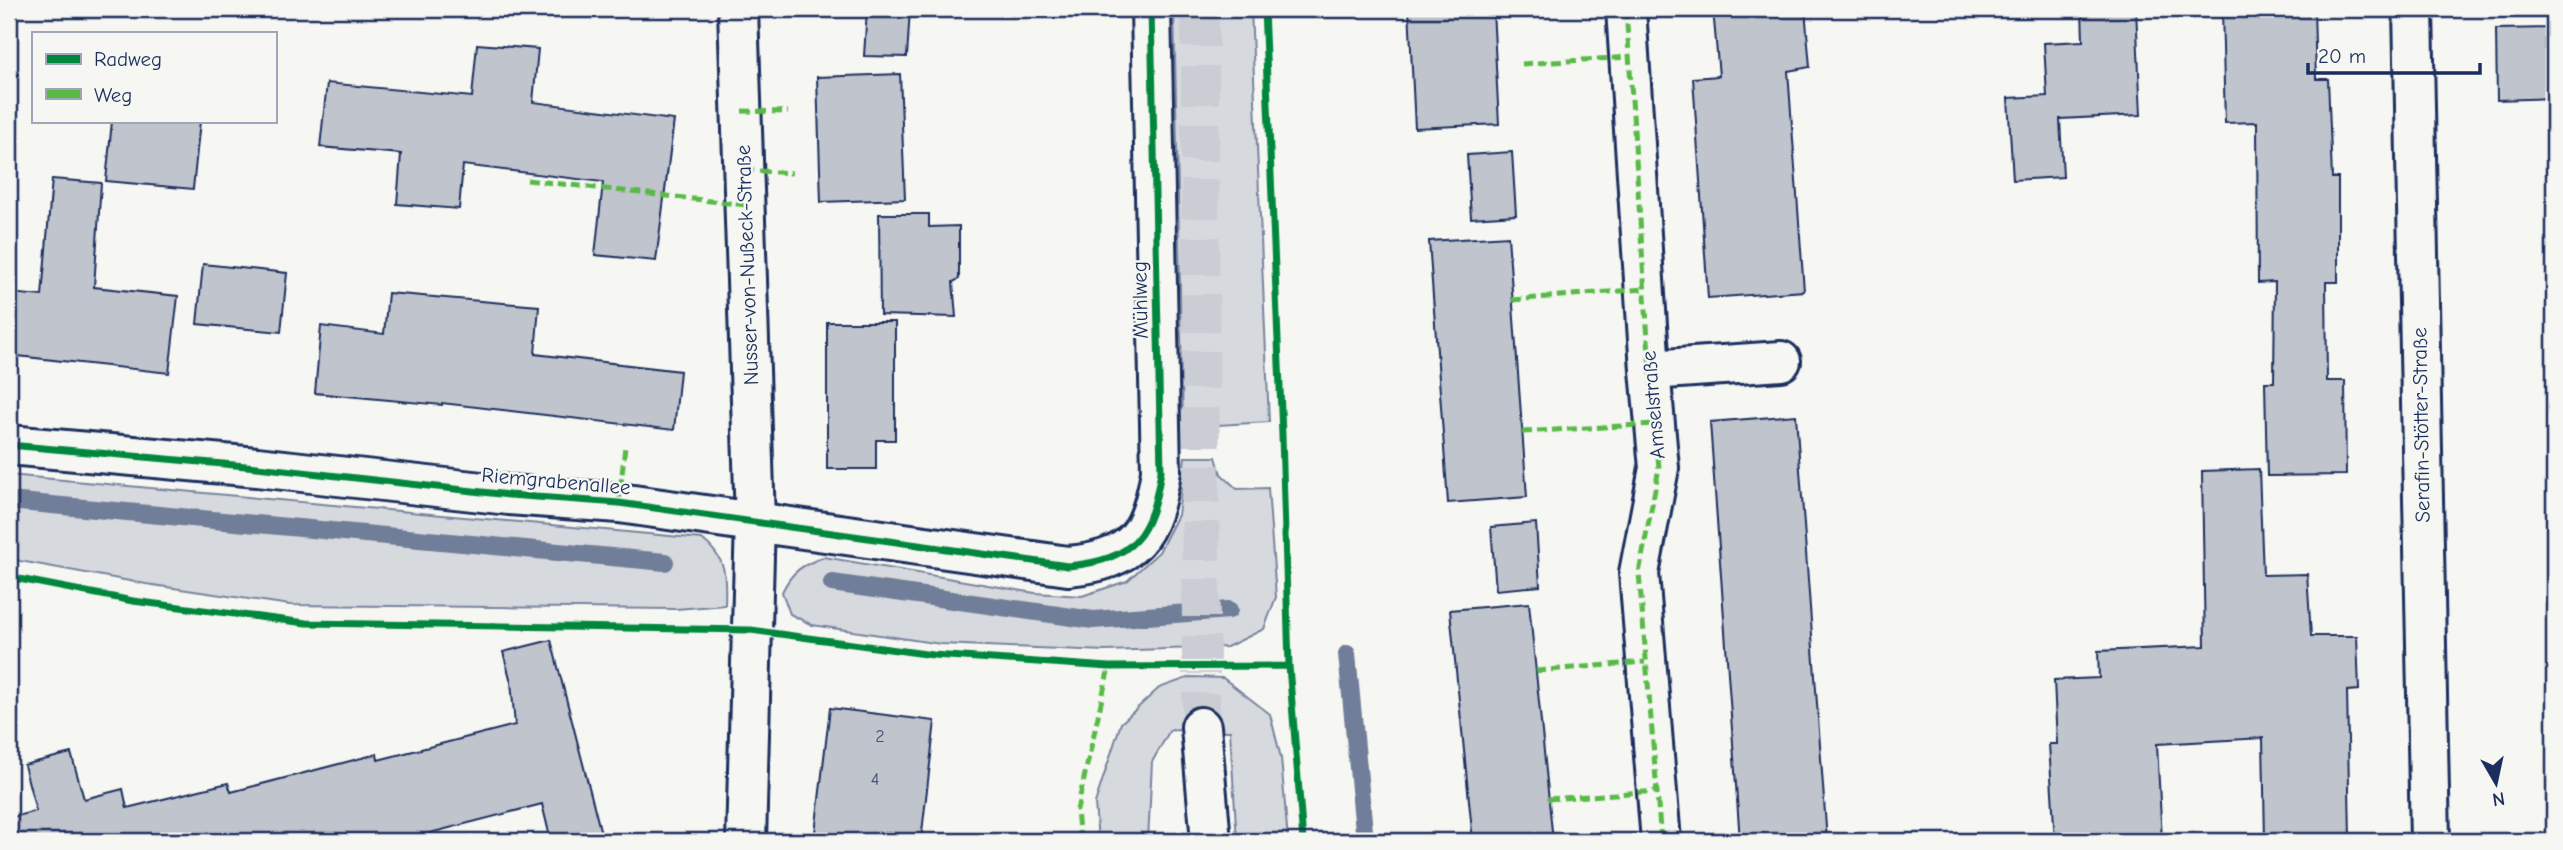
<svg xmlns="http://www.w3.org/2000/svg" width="2563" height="850" font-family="'Comic Neue',sans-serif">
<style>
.green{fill:#d6d9dd;stroke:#78849e;stroke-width:2}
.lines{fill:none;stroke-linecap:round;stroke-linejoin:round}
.stream{stroke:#717e99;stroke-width:18}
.building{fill:#c0c4cd;stroke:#1b2f5e;stroke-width:2}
.major-tunnel{stroke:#caced4;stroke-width:38;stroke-dasharray:38 19;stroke-linecap:butt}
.minor-casing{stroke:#1b2f5e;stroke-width:44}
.major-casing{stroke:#1b2f5e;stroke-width:44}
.minor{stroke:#f6f6f2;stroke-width:38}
.major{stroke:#f6f6f2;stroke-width:38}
.quiet{stroke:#58b947;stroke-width:5;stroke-dasharray:10 5;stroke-linecap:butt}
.cycleway-casing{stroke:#f6f6f2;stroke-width:11}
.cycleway{stroke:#00873e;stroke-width:7}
.labels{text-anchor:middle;stroke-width:5;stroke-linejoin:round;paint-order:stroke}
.number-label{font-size:18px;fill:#44547a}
.street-label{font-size:21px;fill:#1b2f5e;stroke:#f6f6f2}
</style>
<rect width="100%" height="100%" fill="#f6f6f2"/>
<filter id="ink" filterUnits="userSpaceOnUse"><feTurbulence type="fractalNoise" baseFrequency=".0143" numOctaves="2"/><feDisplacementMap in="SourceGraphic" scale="14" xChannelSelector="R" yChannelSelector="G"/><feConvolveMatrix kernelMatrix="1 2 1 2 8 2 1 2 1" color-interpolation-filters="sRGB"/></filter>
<g filter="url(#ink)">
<path class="green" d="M1174,9H1251L1269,422L1183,427Z
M1185,457H1216L1221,474L1237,489L1268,488L1276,597L1264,629L1227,647L1105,651L941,644L812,625L790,614L782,592C792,571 802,565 824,557L1035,593L1082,596L1127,581L1159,552L1178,515Z
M9,475L702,539C727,559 726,575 725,605L676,609L290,605L146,584L9,559Z
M1190,677L1223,678L1270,714L1281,758L1288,841H1237L1230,731L1170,730L1152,762L1148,841H1098L1095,803L1121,723L1159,688Z"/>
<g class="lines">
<path class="stream" d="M9,501L665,562
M832,583L1093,620L1229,610
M1347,654L1365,841"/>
</g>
<path class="building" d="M867,9H910L907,57L864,56Z
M1409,9H1493L1499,124L1415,128Z
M1713,9H1805L1810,67L1788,71L1804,291L1708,298L1693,78L1719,76Z
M2082,9H2136L2141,115L2060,119L2063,177L2013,180L2008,98L2047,96L2044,43L2083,41Z
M2222,9H2314L2316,79H2328L2332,178H2338V282H2326L2327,381H2345L2346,475L2267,476L2265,382H2274L2275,282L2258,283L2257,122L2225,123Z
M2554,28V98L2497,100L2496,29Z
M477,44L538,49L533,102L674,120L656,261L595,255L603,182L463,165L459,209L397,204L401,154L320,147L327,83L472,97Z
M900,74L905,199L821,202L817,77Z
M112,121H200L193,189L106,181Z
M1512,152L1516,215L1471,218L1467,155Z
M52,179L101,183L94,287L178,296L169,373L9,355V293L42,296Z
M879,214H929V227L959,226V279L953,282L956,317L880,315Z
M1508,236L1527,497L1448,503L1429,241Z
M203,264L287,273L281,332L197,324Z
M388,293L539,306L535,354L680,371L674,430L442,403V405L315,393L321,326L384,334Z
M827,322H895V440H876V469H827Z
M1796,415L1827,841H1740L1710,422Z
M2259,469L2263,575L2307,574L2311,636H2357L2359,690L2347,691L2350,837L2265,840L2263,738L2157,744L2162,841H2055L2049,744H2057L2054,680L2099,678L2098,651L2205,646L2202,471Z
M1536,523L1540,586L1496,590L1491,527Z
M1529,603L1553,841H1473L1450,610Z
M551,640L603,841H551L542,804L399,841H9V818L36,811L24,765L71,753L84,799L123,789L127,808L228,783L231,792L377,754L378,760L515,725L511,682L503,652Z
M830,708L935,721L921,841H814Z"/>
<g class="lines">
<path class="major-tunnel" d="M1200,9L1201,727"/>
<defs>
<path id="minor" d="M738,9L755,521L746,841
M1626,9L1650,370L1659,468L1639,573L1661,841
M2413,9L2430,841
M1650,370L1781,361
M9,445L257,467L509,495L619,503L1068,566C1135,560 1151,535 1161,471L1151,9"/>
<path id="major" d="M1201,727L1211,841"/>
</defs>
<use href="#minor" class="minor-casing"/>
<use href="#major" class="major-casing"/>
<use href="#minor" class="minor"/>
<use href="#major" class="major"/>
<path class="quiet" d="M1626,9L1650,370L1659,468L1639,573L1661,841
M1522,64L1629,57
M742,111L788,112
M744,170L792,173
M527,180L746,205
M1512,300L1644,289
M1522,432L1654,424
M619,503L625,446
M1536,671L1645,662
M1548,799L1657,791
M1080,841L1077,810L1109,667"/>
<defs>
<path id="cycleway" d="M1264,9L1282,435L1289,666L1303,841
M9,445L257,467L509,495L619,503L1068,566C1135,560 1151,535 1161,471L1151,9
M9,577L133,601L306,623L751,630L933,655L1109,667L1289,666"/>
</defs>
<use href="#cycleway" class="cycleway-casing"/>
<use href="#cycleway" class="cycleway"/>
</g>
</g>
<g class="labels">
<g class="number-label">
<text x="880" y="742">2</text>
<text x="875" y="785">4</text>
</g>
<g class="street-label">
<text transform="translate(747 265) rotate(-92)" y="7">Nusser-von-Nußeck-Straße</text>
<text transform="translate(1140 300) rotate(-91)" y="7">Mühlweg</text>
<text transform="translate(1653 405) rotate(-95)" y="7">Amselstraße</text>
<text transform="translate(2421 425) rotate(-91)" y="7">Serafin-Stötter-Straße</text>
<text transform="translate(556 481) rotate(5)" y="7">Riemgrabenallee</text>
</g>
</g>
<rect width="2563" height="850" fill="none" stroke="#f6f6f2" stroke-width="35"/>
<rect x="18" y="18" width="2528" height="815" fill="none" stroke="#1b2f5e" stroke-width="2.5" filter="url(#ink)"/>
<rect x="32" y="32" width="245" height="91" fill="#f6f6f2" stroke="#9ea6b7" stroke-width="2"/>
<rect x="46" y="54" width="35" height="10" fill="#00873e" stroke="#9ea6b7" stroke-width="2"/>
<text x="94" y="66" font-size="21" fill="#1b2f5e">Radweg</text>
<rect x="46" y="89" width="35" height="10" fill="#58b947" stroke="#9ea6b7" stroke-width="2"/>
<text x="94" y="102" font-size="21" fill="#1b2f5e">Weg</text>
<g transform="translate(2496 783) rotate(171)" stroke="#f6f6f2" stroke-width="5" paint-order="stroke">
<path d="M0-5L12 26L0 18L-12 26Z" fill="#1b2f5e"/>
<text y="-10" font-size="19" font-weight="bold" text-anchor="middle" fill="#1b2f5e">N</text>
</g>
<path d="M2308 63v10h172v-10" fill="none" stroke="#1b2f5e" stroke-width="3.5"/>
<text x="2318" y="63" font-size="21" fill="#1b2f5e" stroke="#f6f6f2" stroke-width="5" paint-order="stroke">20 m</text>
</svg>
